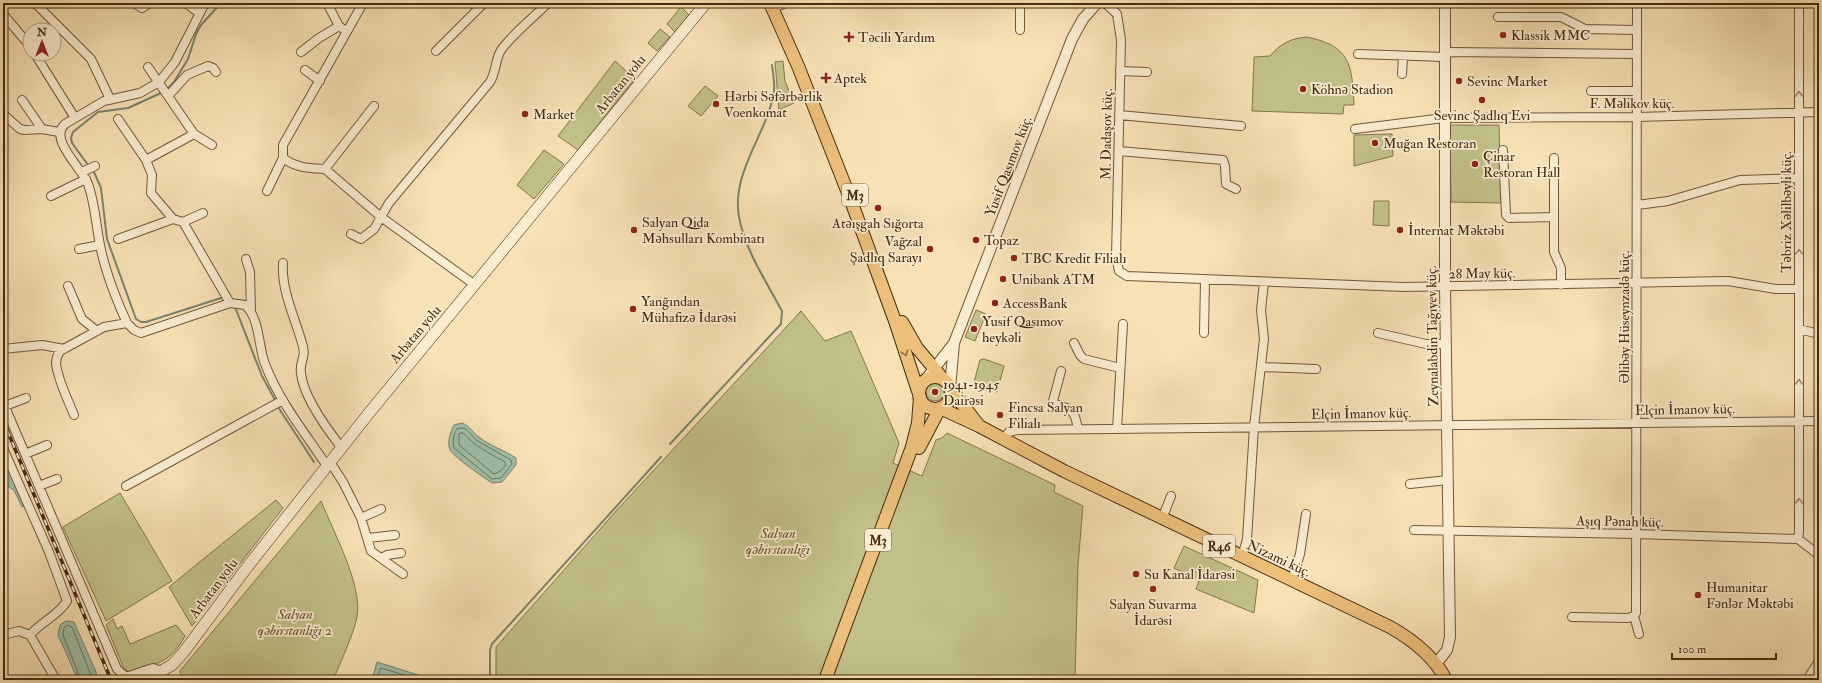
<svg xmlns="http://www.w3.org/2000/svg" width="1822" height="683" font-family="'IM FELL Double Pica',serif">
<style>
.green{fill:#c2c18a;stroke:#84764e}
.water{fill:#9ebea8;stroke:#7b836c}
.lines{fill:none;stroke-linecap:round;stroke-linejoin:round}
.shore{stroke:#72745c;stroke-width:1}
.stream{stroke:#7b836c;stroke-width:2}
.minor-casing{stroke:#72583a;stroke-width:10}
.tertiary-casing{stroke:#72583a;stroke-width:12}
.secondary-casing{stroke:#462b11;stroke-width:12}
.primary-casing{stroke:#462b11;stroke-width:14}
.minor{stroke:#faeccf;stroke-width:8}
.tertiary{stroke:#faeccf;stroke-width:10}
.secondary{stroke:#faeccf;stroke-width:11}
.primary{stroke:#ecc07a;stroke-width:12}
.rail-casing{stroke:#462b11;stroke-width:3.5}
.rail{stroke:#faeccf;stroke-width:2;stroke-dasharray:6;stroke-linecap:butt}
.oneway{stroke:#a08c70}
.oneway2{stroke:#916e40}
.poi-dot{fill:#8f2418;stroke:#faeccf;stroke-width:1.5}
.labels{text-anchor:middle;stroke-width:3.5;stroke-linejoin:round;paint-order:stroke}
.shield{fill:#faeccf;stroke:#7c654a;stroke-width:1}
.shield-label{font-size:13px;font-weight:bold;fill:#462b11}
.poi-label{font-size:14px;fill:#462b11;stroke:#faeccf;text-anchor:start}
.street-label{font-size:14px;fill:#462b11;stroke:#faeccf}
.park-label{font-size:14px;font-style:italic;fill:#65502f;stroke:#faeccf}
</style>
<rect width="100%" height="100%" fill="#f7e1b5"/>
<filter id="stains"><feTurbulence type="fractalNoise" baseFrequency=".005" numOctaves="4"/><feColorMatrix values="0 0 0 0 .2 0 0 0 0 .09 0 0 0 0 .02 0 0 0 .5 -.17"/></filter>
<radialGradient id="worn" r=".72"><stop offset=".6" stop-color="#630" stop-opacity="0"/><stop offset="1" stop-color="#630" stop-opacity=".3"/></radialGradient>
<path class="green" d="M681,7L689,15L675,32L667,24Z
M660,29L670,37L657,51L648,43Z
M1307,37C1351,46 1352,65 1354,105H1344L1343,114L1252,111L1254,57L1270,56C1280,44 1291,38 1307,37Z
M615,61L635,79L578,150L558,136Z
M783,61L785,81L794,103L779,110L775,62Z
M705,86L718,96L701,116L688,106Z
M1450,125H1499L1501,203L1451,202Z
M1392,134L1393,156L1354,166V135Z
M544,150L564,164L534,199L517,185Z
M1374,201H1389V226L1373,225Z
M976,310L986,314L975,341L965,337Z
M801,311L825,341L851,331L899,443L893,463L922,476L936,440L942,438L947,433L1055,485L1054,492L1083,506L1078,565L1075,680H496V647L616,511Z
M984,359L1004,366L997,392L973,386L980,360Z
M926 392a9 9 0 1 1 18 0a9 9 0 1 1-18 0Z
M120,493L172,581L106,621L63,527Z
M276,500L283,508L192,626L169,587Z
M321,501C333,531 363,586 357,617C354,633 340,664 333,680H182L180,671Z
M1184,546L1258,580L1254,613L1196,589L1199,581L1174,568Z
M113,619L117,629L122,626L130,644L176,625L185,636C170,663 157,664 130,672L124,669L106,625Z"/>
<path class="water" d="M462,423C470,426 472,432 479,437C490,446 504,450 516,458V465L502,482L492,483C483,477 455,458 450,450C447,442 450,433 454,425Z
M3,455L25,506L22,507L14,490C0,484 3,470 3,455Z
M66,621L74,622L96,672L97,680H78L58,635L60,625Z
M377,662L434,680H372Z"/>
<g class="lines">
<path class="shore" d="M462,428L466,429L476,440L511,460L512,464L501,478L492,479L454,448C453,441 453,435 457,429Z
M463,433C476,447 489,453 505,462C507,467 499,473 494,474L459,445V434Z
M81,680L63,635L64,628L67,625L72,627L93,680
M376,680L381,668L421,680"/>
<path class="stream" d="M168,88L174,82L188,59L196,34L201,25L221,3
M88,165L72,143L71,138L73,132L98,112L128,108L161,93
M94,172L101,188L107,239L136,319L141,322H146L221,298
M235,307L262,376L275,400
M278,407L314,462
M670,444L781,324L782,311C766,281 745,250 739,217C731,172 767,134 774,92C775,83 773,74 772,65
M490,680V650L492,644L661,457"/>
<defs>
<path id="minor" d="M35,3L91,59L110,99
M134,3L142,8L150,3
M186,3L199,13
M205,3L175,62L159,82L140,93L104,101L65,124C48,139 82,168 88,184C95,203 96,225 100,245C105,271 116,299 127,323L134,330L141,333L230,303L245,305C260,318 258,346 265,364C279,401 305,433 327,466
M327,3L339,26L343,29
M1020,3V30
M1105,3L1117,14L1121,40L1116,257L1119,271L1127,276L1404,287L1728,281L1776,289H1798
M778,6L786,3
M3,14L30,46
M1498,17H1561L1585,29L1637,30
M436,51L484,3
M301,52L319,38L339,26
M1445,52L1637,54
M35,54L75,118
M1358,54L1445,57
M148,67L194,134L146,160L152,175L151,193L173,219
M305,70L320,81
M1120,71L1147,72
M1402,74L1403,56
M1591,91H1637
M169,95L187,75L208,66L213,68L216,72
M22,100L42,129
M374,106L325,169L381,217L475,285
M3,114L20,129L25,130L42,129L59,132
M1119,115L1241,126
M118,119L146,160
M1355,129L1444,118L1637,117L1819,112
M194,134L212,145
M1503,150L1506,215L1509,218L1554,217
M1119,151L1223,160L1225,166L1226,184L1236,189
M283,158C296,168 309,168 325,169
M1554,158V252L1561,268V285
M82,172L95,166
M267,191L283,158V145L363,3
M51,196L86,179
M1637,205L1668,201L1740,180L1799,178
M183,222L203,213
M351,234L361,239L374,229L389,203L490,82C496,72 495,62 500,52C506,40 537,14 548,3
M118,239L173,219L183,222L230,303
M79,249L100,245
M246,259L250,272L251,312
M283,263C281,290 295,318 302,343C307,358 299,361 301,373C303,397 327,429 341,447
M68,286L82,319L97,331
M1799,329L1819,334
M1204,333L1205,280
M1378,333L1426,344H1446
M1074,343L1080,355L1084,359L1120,368
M3,349L42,345L64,349
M1261,367L1316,369
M1061,371L1053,401L1055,404C1073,410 1075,410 1078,430
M3,402L117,669L126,677L153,668L162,671
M5,406L26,398
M74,415C68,400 57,378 56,363C56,358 58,354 60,351L104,327L127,323
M1117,429L1123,324
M1003,439L1009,432L1017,430L1819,421
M3,448L49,552L67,601C59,615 41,622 30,635
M25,454L47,445
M330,462L343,482L361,518L371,551L403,574
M1410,484L1448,480
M39,486L57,479
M126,486L283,400
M361,518L381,509
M1162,519L1171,496
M1414,530L1636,534L1798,539L1819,555
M368,538L395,535
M1798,539L1799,532V3
M1242,557L1247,539L1254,427L1264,339L1261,310L1264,282
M381,558L387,555L401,553
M1292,580L1300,554L1306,514
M1634,616L1639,634
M1572,617L1628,618L1634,616L1636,613L1637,3
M3,635L19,631L30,635L56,680
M1807,680L1819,661"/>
<path id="tertiary" d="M954,343L1072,39L1083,19L1097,3
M923,383L954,343L950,388
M1436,664L1447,650L1450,637L1445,286V3"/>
<path id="secondary" d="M145,680L172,665L183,653L248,566L369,413L706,3"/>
<path id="primary" d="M770,3L798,66L850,198L895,321L920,397L918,423L912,447L825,680
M902,322L917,348L944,380
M919 393a16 16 0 1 1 32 0a16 16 0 1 1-32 0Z
M979,426L1064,471L1390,627C1413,640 1434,656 1446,680
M919,448L940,408L979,426L950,388"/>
</defs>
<use href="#minor" class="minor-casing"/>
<use href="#tertiary" class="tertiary-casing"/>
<use href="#secondary" class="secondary-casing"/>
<use href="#primary" class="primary-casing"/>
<use href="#minor" class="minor"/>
<use href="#tertiary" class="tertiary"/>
<use href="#secondary" class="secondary"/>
<use href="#primary" class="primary"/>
<defs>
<path id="rail" d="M3,420L111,680"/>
</defs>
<use href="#rail" class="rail-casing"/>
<use href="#rail" class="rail"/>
</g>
<defs><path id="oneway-chevron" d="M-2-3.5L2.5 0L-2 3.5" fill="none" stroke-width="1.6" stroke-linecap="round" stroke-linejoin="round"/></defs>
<g class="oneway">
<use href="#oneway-chevron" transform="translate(1799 94) rotate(-91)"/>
<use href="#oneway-chevron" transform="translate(1799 252) rotate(-90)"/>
<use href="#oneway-chevron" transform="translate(1799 382) rotate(-90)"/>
<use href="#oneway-chevron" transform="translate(1799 501) rotate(-90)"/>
</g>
<use class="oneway2" href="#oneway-chevron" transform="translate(905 353) rotate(72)"/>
<g class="poi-dot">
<circle cx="1503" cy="35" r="4"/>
<path d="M847 31h4v4h4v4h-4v4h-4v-4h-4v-4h4z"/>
<path d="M824 72h4v4h4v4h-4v4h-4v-4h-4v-4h4z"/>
<circle cx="1459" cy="81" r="4"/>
<circle cx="1303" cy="89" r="4"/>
<circle cx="1482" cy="100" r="4"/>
<circle cx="716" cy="104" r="4"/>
<circle cx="525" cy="114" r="4"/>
<circle cx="1375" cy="143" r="4"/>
<circle cx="1475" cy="164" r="4"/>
<circle cx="878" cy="208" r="4"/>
<circle cx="634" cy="230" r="4"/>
<circle cx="1400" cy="230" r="4"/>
<circle cx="976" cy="240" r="4"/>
<circle cx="930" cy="249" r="4"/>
<circle cx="1014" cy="258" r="4"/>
<circle cx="1003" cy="279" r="4"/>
<circle cx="995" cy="303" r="4"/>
<circle cx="633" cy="309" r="4"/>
<circle cx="974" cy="329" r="4"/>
<circle cx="935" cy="392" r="4"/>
<circle cx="1000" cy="415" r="4"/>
<circle cx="1136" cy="574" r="4"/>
<circle cx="1153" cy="589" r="4"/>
<circle cx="1698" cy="595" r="4"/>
</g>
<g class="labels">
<g class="shield">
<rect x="842" y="184" width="26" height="22" rx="3"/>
<rect x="865" y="529" width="26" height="22" rx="3"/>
<rect x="1203" y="535" width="32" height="22" rx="3"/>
</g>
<g class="shield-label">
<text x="855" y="200">M3</text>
<text x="878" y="545">M3</text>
<text x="1219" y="551">R46</text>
</g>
<g class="poi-label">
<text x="1511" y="40">Klassik MMC</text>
<text x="858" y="42">Təcili Yardım</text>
<text x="834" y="83">Aptek</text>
<text x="1467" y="86">Sevinc Market</text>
<text x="1311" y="94">Köhnə Stadion</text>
<text x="724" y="101">Hərbi Səfərbərlik<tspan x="724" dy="16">Voenkomat</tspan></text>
<text x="533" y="119">Market</text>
<text x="1482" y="120" text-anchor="middle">Sevinc Şadlıq Evi</text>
<text x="1383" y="148">Muğan Restoran</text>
<text x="1483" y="161">Çinar<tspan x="1483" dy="16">Restoran Hall</tspan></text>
<text x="642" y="227">Salyan Qida<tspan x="642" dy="16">Məhsulları Kombinatı</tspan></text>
<text x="878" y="228" text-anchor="middle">Atəışgah Sığorta</text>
<text x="1408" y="235">İnternat Məktəbi</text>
<text x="984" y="245">Topaz</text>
<text x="922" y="246" text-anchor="end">Vağzal<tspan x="922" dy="16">Şadlıq Sarayı</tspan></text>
<text x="1022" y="263">TBC Kredit Filialı</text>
<text x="1011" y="284">Unibank ATM</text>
<text x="641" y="306">Yanğından<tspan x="641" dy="16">Mühafizə İdarəsi</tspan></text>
<text x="1003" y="308">AccessBank</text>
<text x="982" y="326">Yusif Qasımov<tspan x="982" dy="16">heykəli</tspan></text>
<text x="943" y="389">1941-1945<tspan x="943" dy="16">Dairəsi</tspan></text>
<text x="1008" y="412">Fincsa Salyan<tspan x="1008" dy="16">Filialı</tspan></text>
<text x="1144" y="579">Su Kanal İdarəsi</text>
<text x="1706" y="592">Humanitar<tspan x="1706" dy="16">Fənlər Məktəbi</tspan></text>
<text x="1153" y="609" text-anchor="middle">Salyan Suvarma<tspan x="1153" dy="16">İdarəsi</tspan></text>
</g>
<g class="street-label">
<text transform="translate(620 84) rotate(-51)" y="5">Arbatan yolu</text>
<text x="1632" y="108">F. Məlikov küç.</text>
<text transform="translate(1106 134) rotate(-89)" y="5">M. Dadaşov küç.</text>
<text transform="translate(1008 166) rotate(-69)" y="5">Yusif Qasımov küç.</text>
<text transform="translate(1786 212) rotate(-90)" y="5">Təbriz Xəlilbəyli küç.</text>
<text transform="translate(1482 273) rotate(-1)" y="5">28 May küç.</text>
<text transform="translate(1624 317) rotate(-90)" y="5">Əlibəy Hüseynzadə küç.</text>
<text transform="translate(415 334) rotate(-50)" y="5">Arbatan yolu</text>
<text transform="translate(1432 336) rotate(-91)" y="5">Zeynalabdin Tağıyev küç.</text>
<text transform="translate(1685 409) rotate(-1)" y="5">Elçin İmanov küç.</text>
<text transform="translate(1361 413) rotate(-1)" y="5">Elçin İmanov küç.</text>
<text transform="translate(1620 521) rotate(1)" y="5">Aşıq Pənah küç.</text>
<text transform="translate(1279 558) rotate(25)" y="5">Nizami küç.</text>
<text transform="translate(213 588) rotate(-53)" y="5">Arbatan yolu</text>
</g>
<g class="park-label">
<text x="778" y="538">Salyan<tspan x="778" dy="16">qəbirstanlığı</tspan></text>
<text x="295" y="619">Salyan<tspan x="295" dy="16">qəbirstanlığı 2</tspan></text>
</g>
</g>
<rect width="1822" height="683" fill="none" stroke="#f7e1b5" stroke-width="16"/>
<rect x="4" y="4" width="1814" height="675" fill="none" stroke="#462b11" stroke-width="2"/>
<rect x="8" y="8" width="1806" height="667" fill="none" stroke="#462b11"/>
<g transform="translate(42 42)"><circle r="19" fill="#faeccf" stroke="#b29f83"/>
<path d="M0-3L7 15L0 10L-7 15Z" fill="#8f2418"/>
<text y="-6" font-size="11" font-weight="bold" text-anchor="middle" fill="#462b11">N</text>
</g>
<path d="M1672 653v6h104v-6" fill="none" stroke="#462b11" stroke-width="2"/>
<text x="1678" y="653" font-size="12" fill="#462b11" stroke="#faeccf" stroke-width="3" paint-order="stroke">100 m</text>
<rect width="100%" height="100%" filter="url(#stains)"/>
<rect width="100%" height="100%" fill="url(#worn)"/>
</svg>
